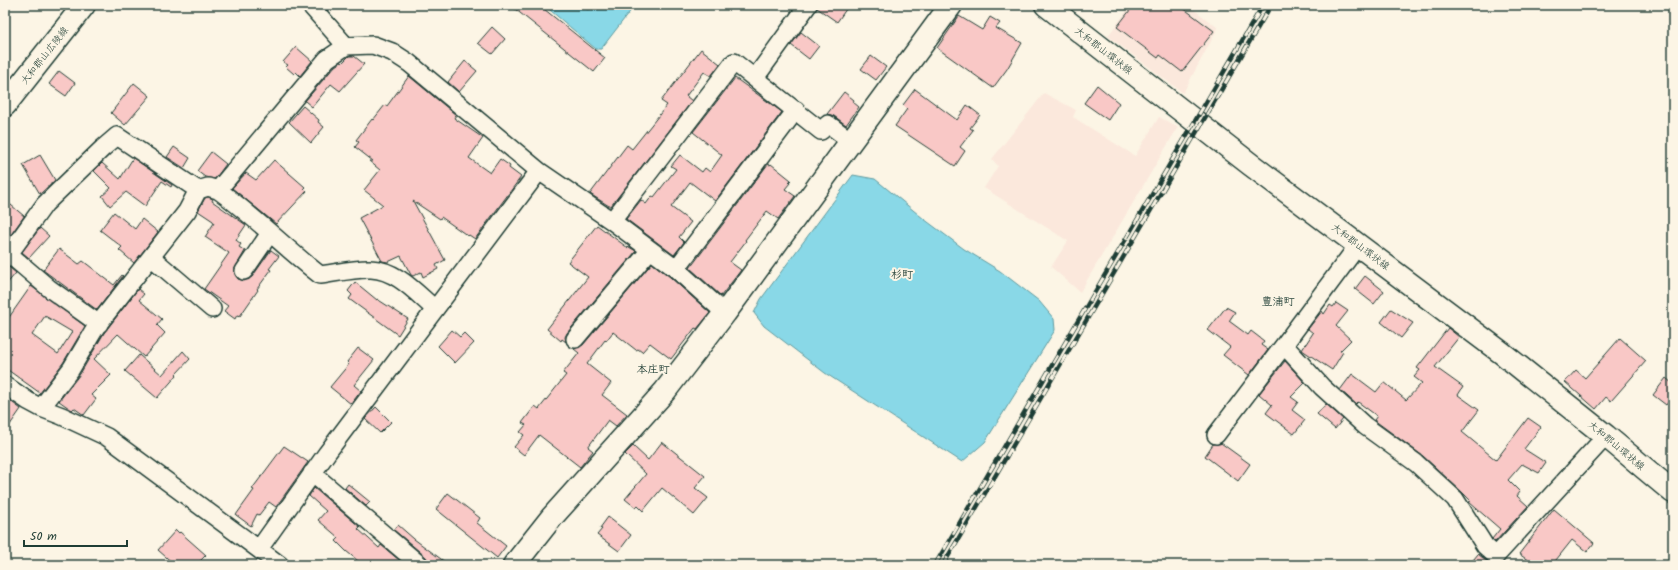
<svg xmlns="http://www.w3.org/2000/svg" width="1678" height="570" font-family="Kalam,'Klee One',sans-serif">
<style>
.built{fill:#fbe8dc}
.water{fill:#89d8e7;stroke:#5f9a9f}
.building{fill:#f9c8c6;stroke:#1f3d34;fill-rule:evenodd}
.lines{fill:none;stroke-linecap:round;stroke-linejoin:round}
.street-casing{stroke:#1f3d34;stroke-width:20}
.secondary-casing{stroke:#1f3d34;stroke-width:25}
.street{stroke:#fcf5e5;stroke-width:17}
.secondary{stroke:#fcf5e5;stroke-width:22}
.rail-casing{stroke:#1f3d34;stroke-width:4.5}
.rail{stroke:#fcf5e5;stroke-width:3;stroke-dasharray:9;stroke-linecap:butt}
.labels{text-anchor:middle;stroke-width:4;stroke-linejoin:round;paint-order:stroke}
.street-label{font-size:10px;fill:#1f3d34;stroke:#fcf5e5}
.neighbourhood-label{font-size:11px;font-weight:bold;fill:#1f3d34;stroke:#fcf5e5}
</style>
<rect width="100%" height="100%" fill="#fcf5e5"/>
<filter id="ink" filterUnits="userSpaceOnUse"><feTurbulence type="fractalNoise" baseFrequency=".025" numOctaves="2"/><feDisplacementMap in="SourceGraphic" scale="8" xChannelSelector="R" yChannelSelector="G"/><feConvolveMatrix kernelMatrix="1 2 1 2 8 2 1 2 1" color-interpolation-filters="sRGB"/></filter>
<g filter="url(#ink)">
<path class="built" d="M1131,5H1188L1218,28L1183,93L1108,36Z
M1044,93L1076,110L1073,117L1135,156L1159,117L1178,127L1080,292L1051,267L1068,241L984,188L998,166L992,159Z"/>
<path class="water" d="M544,5H581L588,10L592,5H635L601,49H596Z
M853,175L875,179L924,219L964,249L1000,271L1039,301L1054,319L1055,330L985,442L962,462L825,373L764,326L754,313L761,299Z"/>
<path class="building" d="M510,5H539L605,58L594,72Z
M818,5H849L837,22L817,8Z
M1134,5H1179L1214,31L1182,72L1160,55L1158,58L1117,27Z
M959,16L982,30L990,17L1000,23L996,28L1022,43L1007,69L993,88L937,48Z
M492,27L505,39L492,54L478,43Z
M801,32L819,46L809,59L791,45Z
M296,47L312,61L300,76L296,72L294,74L286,67L288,65L283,62Z
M701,49L720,64L711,76L704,72L686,96L692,101L611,206H609L590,194L627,145L632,149L667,105L661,101Z
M349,56H354L364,64L340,91L331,84L312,107L305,101L335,66L341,62L342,63Z
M871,56L886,67L876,80L861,69Z
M465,61L477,71L459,92L448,82Z
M59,71L75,83L66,96L49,84Z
M409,76L456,115L454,118L483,138L469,158L490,173L500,159L510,166L509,168L521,177L475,239L469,235L468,236L441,217L440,219L413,201L445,260L436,265L438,269L423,277L421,272L413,276L411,275L401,256L388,262L382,261L359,218L383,205L364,190L380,170L369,161H373L355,147L359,142L356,140L372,119L373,120L385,105L387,106Z
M735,78L782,112L715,201L690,182L671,207L691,222L679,237L684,242L674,255L626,219L641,200L646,204L652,196L654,197L676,169L671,166L680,155L702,172L705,168L710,172L722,155L693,132Z
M134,83L150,96L125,125L111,113Z
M1097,85L1119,103L1108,120L1084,103Z
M915,89L957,120L967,105L980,115L970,128L973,130L960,147L965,151L955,166L895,126L907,109L903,105Z
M844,92L854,100L853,102L859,107L846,125L834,116L827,114Z
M303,106L319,120L318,122L324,127L311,143L289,122Z
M174,147L190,158L184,168L167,157Z
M211,152L226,164L215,179L205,177L197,171Z
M40,155L55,180L40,194L23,165Z
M133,158L172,185L171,187L162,181L145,206L126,192L110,206L102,196L111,188L94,171L102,163L120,179Z
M274,160L305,187L304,188L307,191L276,224L232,188L246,173L256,180Z
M768,164L770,165L771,164L791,180L789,182L790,183L785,189L795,196L778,219L767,211L745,240L746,241L730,262L741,270L721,296L690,268Z
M208,197L213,199L212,201L246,225L236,240L241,244L239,247L245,251L234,270L235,275L238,279L244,281L252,277L271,250L279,256L269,269L271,270L257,289L258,290L240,316L237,315L235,319L224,311L228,306L204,289L229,253L205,237L214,223L213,221L198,211L205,198Z
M5,200L24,216L25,215L7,240H5Z
M114,212L135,229L142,219L158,232L134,263L119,250L122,247L100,230Z
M597,225L628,248L629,247L636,251L567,333L565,337L566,342L562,339L561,341L547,329L588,277L568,262Z
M40,228L49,236L29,258L22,252Z
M59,249L79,264L83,261L114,285L122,275L123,276L97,310L43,270Z
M652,263L670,277L710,313L697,329L695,328L671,359L650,343L642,352L638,349L636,350L613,332L606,341L605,340L587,364L611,383L602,395L627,414L616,426L608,420L588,447L593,451L580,467L539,435L524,455L514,447L524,435L520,432L526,425L522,423L535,406L539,409L566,375L563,373L579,353L574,349L583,345Z
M5,264L16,273L5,286Z
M1365,276L1384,291L1374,304L1355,289Z
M355,282L377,300V299L408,319L398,335L349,299L352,295L348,291Z
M31,286L85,326L63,363L40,393L5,368V323ZM45,316L72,332L58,354L32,335Z
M138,289L144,294L139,300L162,319L157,325L165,333L144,357L118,334L94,359L111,375L91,395L96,399L84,415L74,408L72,410L69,408L59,401L80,374L104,333Z
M1336,303L1348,311L1336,326L1351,340L1340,351L1343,352L1332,370L1302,350L1313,333L1308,329L1322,311L1324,314L1330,305L1333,307Z
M1226,307L1235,312L1229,321L1248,335L1251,331L1264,341L1261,345L1268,350L1249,375L1223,355L1230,347L1208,330Z
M1391,309L1413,323L1401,338L1381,322Z
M1448,328L1459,337L1435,367L1463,387L1458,395L1479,410L1462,432L1496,460L1528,418L1541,427L1524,449L1546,463L1539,473L1522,464L1508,480L1520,492L1517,496L1528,506L1495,542L1492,539L1500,529L1469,502L1471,501L1462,492L1423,456L1374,420L1377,416L1358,402L1356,404L1340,390L1352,374L1376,392L1384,382L1406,400L1422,383L1414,377L1420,370L1417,368Z
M452,330L460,337L464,333L474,343L455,363L438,346Z
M1620,338L1646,361L1611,401L1606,397L1596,409L1565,382L1576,370L1585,378Z
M358,348L374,360L354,385L361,391L351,404L330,387L349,364L347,362Z
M183,351L190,359L176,374L177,375L157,398L125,371L139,355L162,375Z
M1285,361L1305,383L1291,397L1298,402L1292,410L1305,420L1294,434L1266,413L1272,405L1259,394Z
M1666,378L1673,384V396L1666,405L1653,395Z
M5,397L21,409L5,432Z
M1326,404L1343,419L1335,429L1317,414Z
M376,407L391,422L380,433L365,419Z
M662,442L705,476L695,488L708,498L694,515L662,488L643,511L638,506L636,508L625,499L646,474L625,454L633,446L648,460Z
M1221,443L1250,464L1238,481L1205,456L1213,444Z
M284,446L308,462L276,507L269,502L259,515L257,514L251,526L236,515L254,490L252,489Z
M348,484L370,502L366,506L345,488Z
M314,488L360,527L358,529L379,548L381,545L405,565H363L346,551L336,541L339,538L318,520L326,511L309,496Z
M448,493L480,518L477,523L506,546L497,558L436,509Z
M1554,509L1594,543L1587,552L1572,540L1552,565H1535L1519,554Z
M608,517L631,535L619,551L597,535L602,529L600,528Z
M398,525L414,539L449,565H430L426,557L394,530Z
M176,530L179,533L180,532L206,555L196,565H175L158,550Z
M1478,554L1489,563L1492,565H1469Z"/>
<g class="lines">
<defs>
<path id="street" d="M310,5L346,46
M755,78L808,5
M218,190C254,216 285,248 320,275C335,273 357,268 371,269C397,270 417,294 435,309
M612,221L734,62L821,131L828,124L851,141
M5,250L9,254L45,204L103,148L117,136L198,190
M9,254L50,289L99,324
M151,257L212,309
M676,269L796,110
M244,271L270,233
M575,339L650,250
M1284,345L1322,387L1365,426L1416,463L1455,499L1485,546L1496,556L1606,436
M5,385L28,401L41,408L62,416L107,437L280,565
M41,408L71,369L96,327L187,211L198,190L208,187L218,190L327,59L346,46L373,45L392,52L409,63L539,171L612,221L676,269L725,313
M1216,435L1284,345L1359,244
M312,473L420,565
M259,549L327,453L539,171"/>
<path id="secondary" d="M1046,5L1250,164L1502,353L1606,436L1673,492
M5,105L84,5
M514,565L552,517L665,391L725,313L951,5"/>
</defs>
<use href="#street" class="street-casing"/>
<use href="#secondary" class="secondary-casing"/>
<use href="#street" class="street"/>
<use href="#secondary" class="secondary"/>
<defs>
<path id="rail" d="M935,565L1263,5
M943,565L1271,5"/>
</defs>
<use href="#rail" class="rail-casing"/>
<use href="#rail" class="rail"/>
</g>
</g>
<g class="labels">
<g class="street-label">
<text transform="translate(1104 50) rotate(38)" y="4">大和郡山環状線</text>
<text transform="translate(44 55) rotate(-52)" y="4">大和郡山広陵線</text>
<text transform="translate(1361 246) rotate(37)" y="4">大和郡山環状線</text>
<text transform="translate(1617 445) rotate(40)" y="4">大和郡山環状線</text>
</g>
<g class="neighbourhood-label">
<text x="902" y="278">杉町</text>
<text x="1278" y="305">豊浦町</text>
<text x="653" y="373">本庄町</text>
</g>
</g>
<rect width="1678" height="570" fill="none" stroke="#fcf5e5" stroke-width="20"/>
<rect x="10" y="10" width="1658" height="550" fill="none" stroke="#1f3d34" stroke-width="1.5" filter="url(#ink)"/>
<path d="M24 540v6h103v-6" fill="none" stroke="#1f3d34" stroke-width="2"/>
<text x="30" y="540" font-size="12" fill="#1f3d34" stroke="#fcf5e5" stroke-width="3" paint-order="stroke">50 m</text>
</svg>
